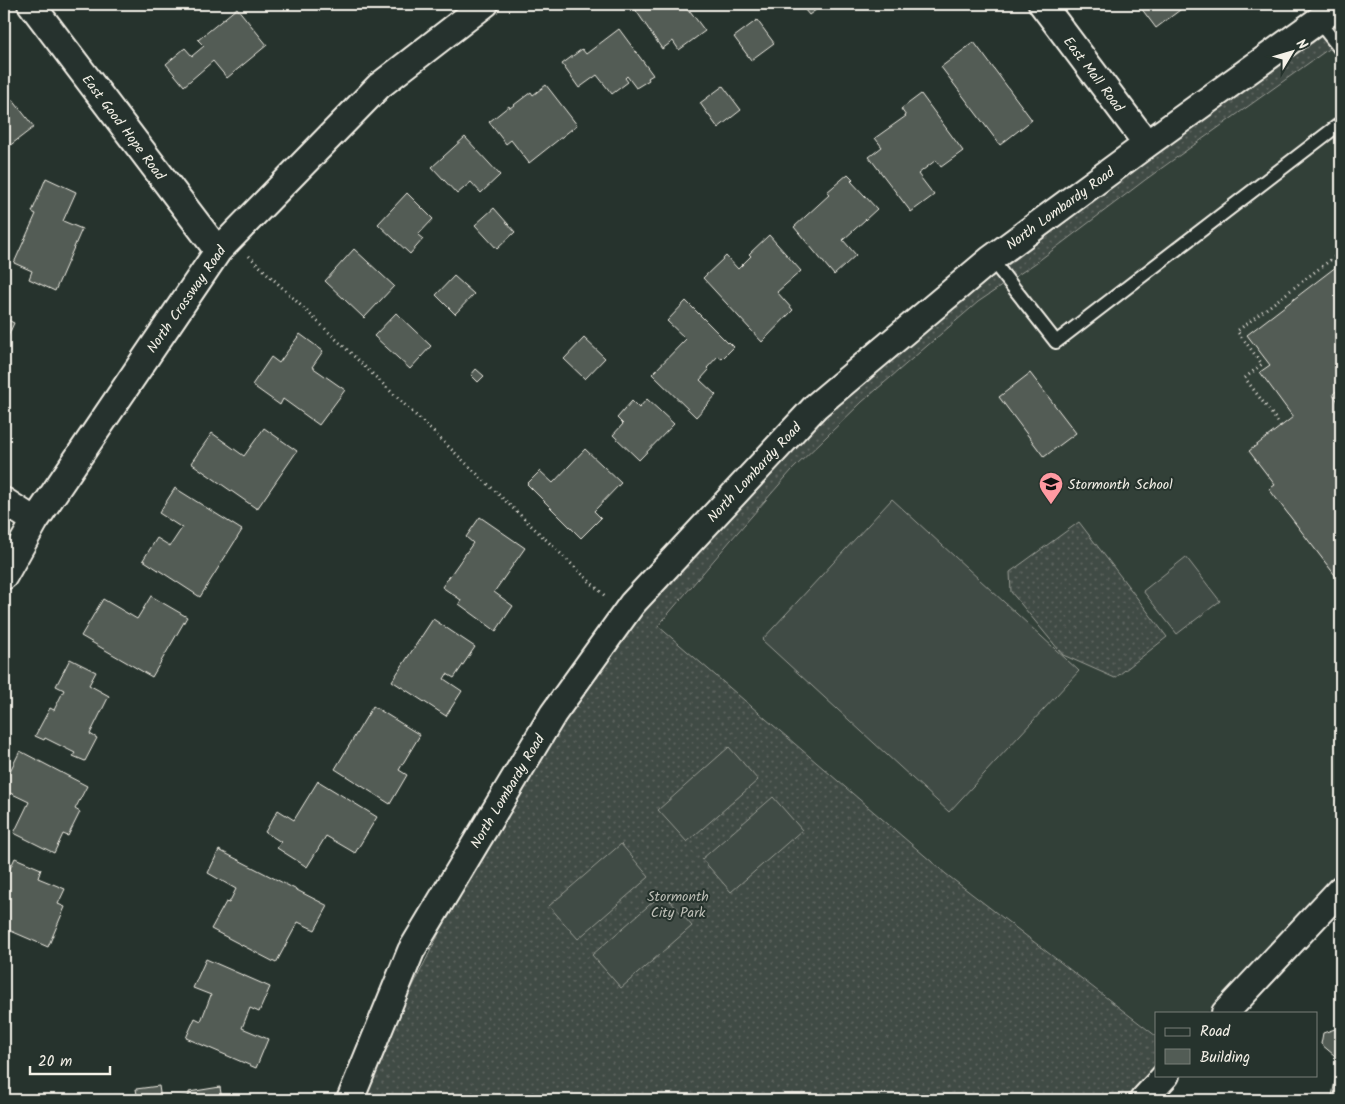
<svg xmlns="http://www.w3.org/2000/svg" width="1345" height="1104" font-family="Kalam,sans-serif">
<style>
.built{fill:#333f39}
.grass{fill:url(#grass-dots);stroke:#9a9e96}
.pitch{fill:#414b45;stroke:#9a9e96}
.building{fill:#525c55;stroke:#f4f1e8}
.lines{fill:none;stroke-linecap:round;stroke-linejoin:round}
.service-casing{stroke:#f4f1e8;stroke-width:16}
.minor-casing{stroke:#f4f1e8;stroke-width:30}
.path{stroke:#f4f1e8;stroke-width:3;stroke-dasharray:1 4;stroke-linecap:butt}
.service{stroke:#26332d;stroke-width:12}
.minor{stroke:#26332d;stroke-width:26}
.labels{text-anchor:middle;stroke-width:4;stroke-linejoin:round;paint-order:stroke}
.street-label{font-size:14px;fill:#f4f1e8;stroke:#26332d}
.poi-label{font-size:14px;fill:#f4f1e8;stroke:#26332d;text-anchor:start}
.park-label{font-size:14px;fill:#bebfb7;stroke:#26332d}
</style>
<defs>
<pattern id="grass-dots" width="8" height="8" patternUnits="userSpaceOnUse" patternTransform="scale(1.25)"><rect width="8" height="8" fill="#414b45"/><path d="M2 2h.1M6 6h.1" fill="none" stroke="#5d6560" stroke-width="1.8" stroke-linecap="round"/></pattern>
</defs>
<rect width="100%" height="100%" fill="#26332d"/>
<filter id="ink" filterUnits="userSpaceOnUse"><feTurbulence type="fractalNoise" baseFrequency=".02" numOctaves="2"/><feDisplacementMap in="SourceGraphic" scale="10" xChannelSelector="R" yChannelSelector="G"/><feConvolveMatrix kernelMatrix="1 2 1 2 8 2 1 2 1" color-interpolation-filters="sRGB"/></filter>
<g filter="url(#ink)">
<path class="built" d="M1341,40V867L1207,1013H1156V1035L946,874L658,627L792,470L862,402L978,302L1037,262L1145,180Z"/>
<path class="grass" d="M1341,15V40L1145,180L1037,262L978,302L862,402L792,470L731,540L658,626L946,874L1156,1036V1068L1127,1100H362L406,1000L451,909L551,738L616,647L660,592L825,416L894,355L959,302Z
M1079,522L1167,637L1115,678L1063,655L1011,592L1010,572Z"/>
<path class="pitch" d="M892,499L1079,671L949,812L762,640Z
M1186,557L1220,601L1177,634L1143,591Z
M729,747L758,780L687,842L658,810Z
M773,797L802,830L731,892L702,859Z
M621,844L649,877L578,939L549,906Z
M663,893L692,926L621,988L592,955Z"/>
<path class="building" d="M642,4H682L689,12L690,11L705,31L679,50L673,41L662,49L635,9Z
M800,4H824L809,15Z
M1138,4H1188L1156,28Z
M237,8L267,45L227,78L213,61L184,86L166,64L185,48L192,56L204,46L198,40Z
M757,20L774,43L751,60L734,37Z
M619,29L653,75L648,78L649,80L636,88L627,76L625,78L628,82L612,94L597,75L579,88L562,64L582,49L586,54Z
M974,42L1032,120L1000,145L941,67Z
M546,85L577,125L529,163L511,140L506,144L489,122L509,106L510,108L531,92L533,95Z
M723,86L741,110L718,128L700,103Z
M921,94L963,151L941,167L936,160L918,174L934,195L911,212L869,157L882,147L875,138L906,116L901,109Z
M12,99L34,127L4,150V105Z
M465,137L500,175L481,193L471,182L457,194L432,167Z
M848,174L853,179L851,181L877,209L843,240L856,255L834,275L794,227L830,194L827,192Z
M46,178L76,192L63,221L82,229L55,291L29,279L32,271L14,263L36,214L32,212Z
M407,193L433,219L418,235L423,239L410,254L378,224Z
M494,208L515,232L497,249L475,225Z
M769,235L801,271L777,292L793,310L762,342L703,278L726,256L738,269L751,256L749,254Z
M354,249L394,286L364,318L325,281Z
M1341,263V387L1333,394L1341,406V583L1269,489L1275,485L1249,451L1293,417L1260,372L1270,365L1247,335Z
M454,276L474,294L455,314L436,295Z
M686,301L728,343L729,342L734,347L722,359L718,356L707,368L709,370L700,380L716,395L696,417L652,374L686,339L667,321Z
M396,313L431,346L410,369L374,336Z
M4,318L14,323L4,345Z
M300,334L323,351L312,367L345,390L319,425L283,399L280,405L252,385L271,357L279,363Z
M584,338L605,358L585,379L564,359Z
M476,369L484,376L478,382L471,375Z
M1030,373L1076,433L1044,457L999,397Z
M647,399L674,424L639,460L613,435L623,424L617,418L632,401L639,408Z
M264,428L297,451L257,509L191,463L212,433L244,456Z
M585,449L621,483L594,511L601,518L581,538L527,484L540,471L553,483Z
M175,488L242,530L200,597L143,560L157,538L170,546L182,528L159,513Z
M480,517L525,548L494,592L513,606L496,631L459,604L461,600L442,587L473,543L466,537Z
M151,596L187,617L152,677L81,636L103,599L137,619Z
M433,619L475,647L454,678L447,674L444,679L462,691L446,716L392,681Z
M70,659L96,672L89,685L109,696L90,734L97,738L85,761L73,756L75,753L45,738L44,740L35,736L50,708L54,710L64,690L56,686Z
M373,706L420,735L399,770L407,775L390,804L335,769Z
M20,751L87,786L75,809L80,812L68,836L63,834L54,853L14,833L29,802L4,790V783Z
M318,781L377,817L355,853L326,836L307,867L277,848L281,842L265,832L278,810L294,820Z
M219,850L328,906L315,930L298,922L276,963L211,929L226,902L229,903L236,889L208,873Z
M15,858L41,869L38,878L65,889L58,904L65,907L48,947L4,928V881Z
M206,959L270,987L259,1012L250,1008L242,1028L268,1039L256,1068L186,1038L195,1018L201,1021L211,995L193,988Z
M1341,1027V1061L1321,1044L1323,1033Z
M1341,1063V1100H1337L1332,1096L1337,1072L1339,1074Z
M159,1086L161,1100H138L136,1089Z
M220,1087L222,1100H164L189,1096V1092Z"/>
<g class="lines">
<defs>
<path id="service" d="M1318,21L1341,50
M991,259L1056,342L1341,123"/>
<path id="minor" d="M31,4L218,251
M1042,4L1147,144
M4,501L35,521
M4,576L35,521L218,251L379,86L485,4
M1225,1013L1341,889
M350,1100L411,951L553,714L632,604L816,406L991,259L1147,144L1341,4
M1143,1100L1166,1075"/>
</defs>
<use href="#service" class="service-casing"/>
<use href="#minor" class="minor-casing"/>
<path class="path" d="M249,256L606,597
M1281,426L1245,378L1262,364L1237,331L1341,252"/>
<use href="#service" class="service"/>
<use href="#minor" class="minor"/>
</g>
</g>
<defs>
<symbol id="school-pin" viewBox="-11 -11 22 30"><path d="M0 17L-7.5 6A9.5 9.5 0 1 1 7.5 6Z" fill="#ff9aa2" stroke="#26332d"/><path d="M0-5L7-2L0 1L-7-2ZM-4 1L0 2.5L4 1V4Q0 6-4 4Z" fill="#111"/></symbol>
</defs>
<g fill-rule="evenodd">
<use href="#school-pin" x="1037" y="470" width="28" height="38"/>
</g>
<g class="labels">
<g class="street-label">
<text transform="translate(1094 74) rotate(53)" y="5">East Mall Road</text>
<text transform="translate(124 127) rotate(53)" y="5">East Good Hope Road</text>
<text transform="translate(1060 208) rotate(-36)" y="5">North Lombardy Road</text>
<text transform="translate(186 299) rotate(-55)" y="5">North Crossway Road</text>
<text transform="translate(754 472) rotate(-47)" y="5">North Lombardy Road</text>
<text transform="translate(507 791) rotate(-59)" y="5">North Lombardy Road</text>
</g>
<g class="poi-label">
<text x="1068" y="489">Stormonth School</text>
</g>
<g class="park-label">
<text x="678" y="901">Stormonth<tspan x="678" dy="16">City Park</tspan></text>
</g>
</g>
<rect width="1345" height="1104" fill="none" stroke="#26332d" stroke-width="20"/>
<rect x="10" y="10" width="1325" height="1084" fill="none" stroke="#f4f1e8" stroke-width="2" filter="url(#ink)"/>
<rect x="1155" y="1012" width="162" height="65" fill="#26332d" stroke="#787f78"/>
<rect x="1165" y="1028" width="25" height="8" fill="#26332d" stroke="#787f78"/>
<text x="1200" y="1036" font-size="15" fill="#f4f1e8">Road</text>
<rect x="1165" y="1049" width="25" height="15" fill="#525c55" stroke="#787f78"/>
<text x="1200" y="1062" font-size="15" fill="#f4f1e8">Building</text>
<g transform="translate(1292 52) rotate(52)" stroke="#26332d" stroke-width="4" paint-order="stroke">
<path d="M0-4L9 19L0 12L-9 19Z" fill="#f4f1e8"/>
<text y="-8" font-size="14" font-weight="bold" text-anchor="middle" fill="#f4f1e8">N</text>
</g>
<path d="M30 1066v8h80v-8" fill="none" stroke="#f4f1e8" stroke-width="2.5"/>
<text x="38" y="1066" font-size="15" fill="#f4f1e8" stroke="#26332d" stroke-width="4" paint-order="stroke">20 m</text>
</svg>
